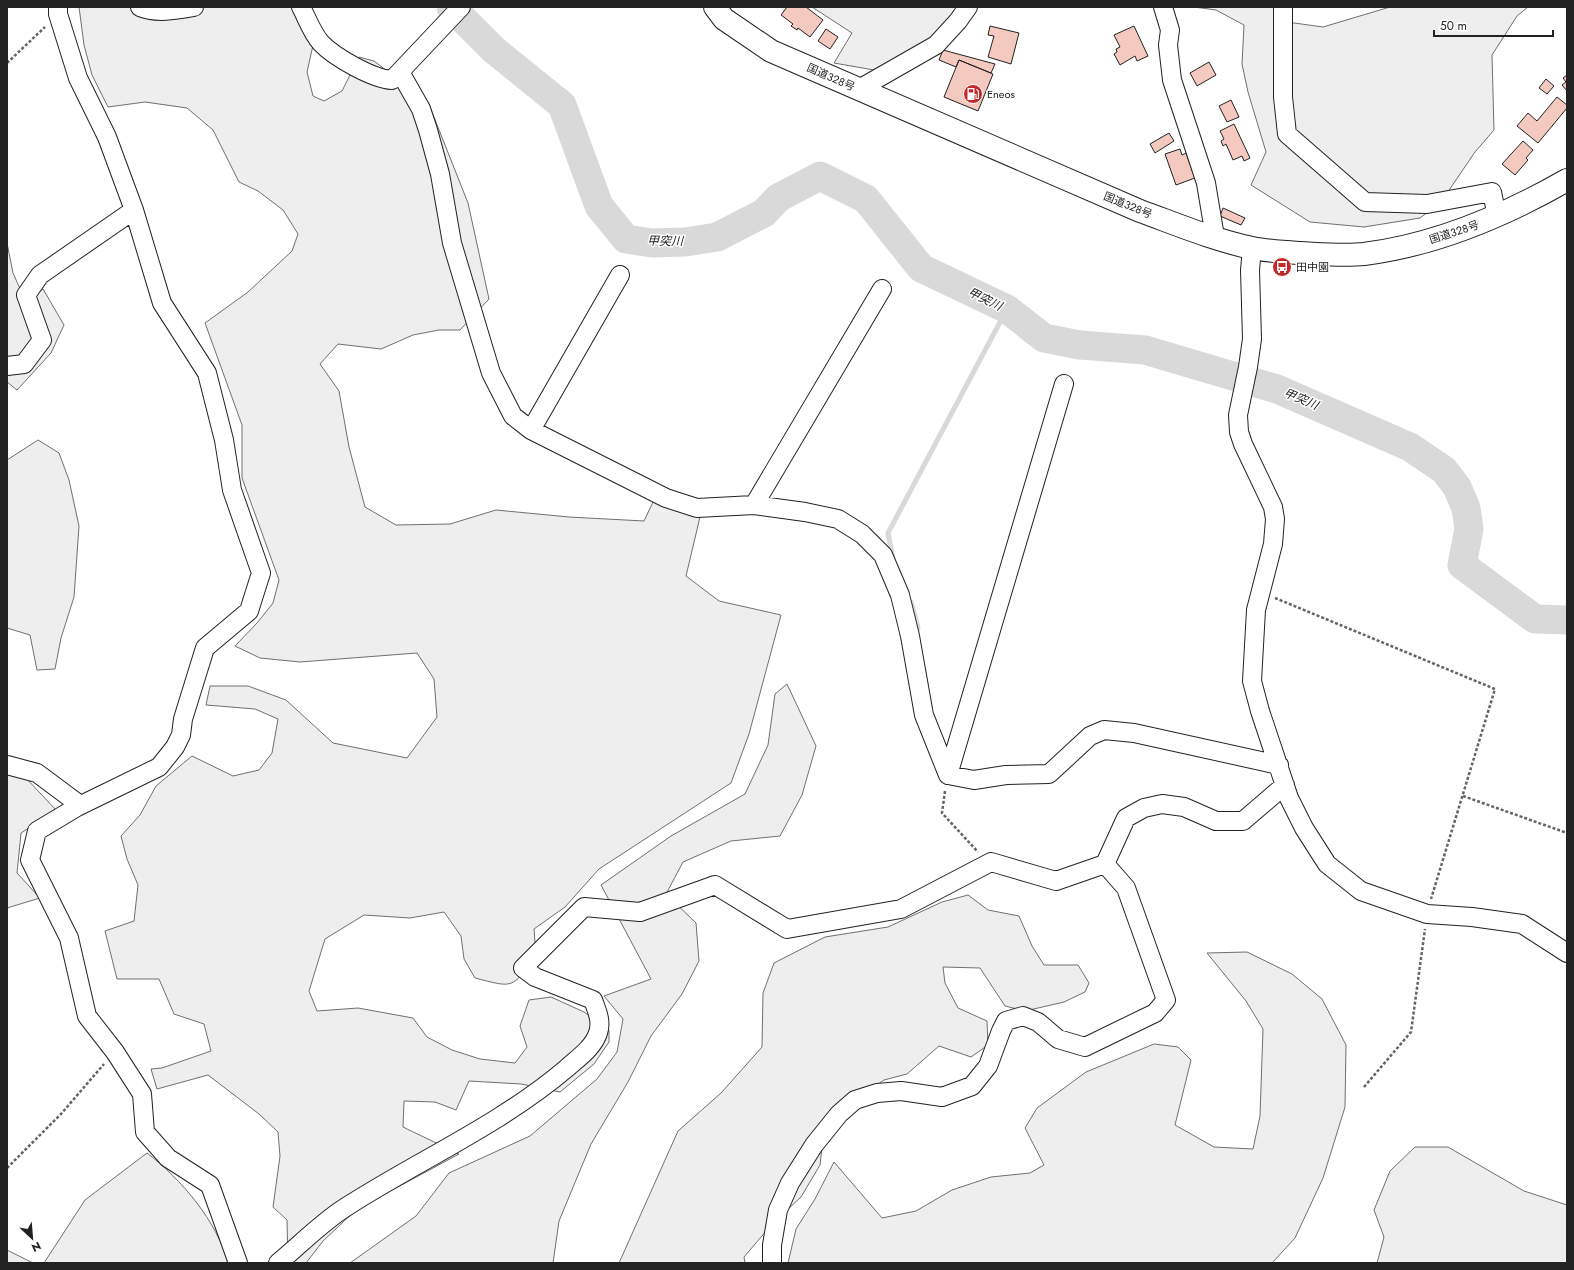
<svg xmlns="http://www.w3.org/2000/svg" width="1574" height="1270" font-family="Jost,'Noto Sans JP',sans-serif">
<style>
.green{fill:#eee;stroke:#6f6f6f}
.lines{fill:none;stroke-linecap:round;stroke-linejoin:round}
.stream{stroke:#d9d9d9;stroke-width:5}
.river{stroke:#d9d9d9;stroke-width:29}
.building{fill:#f3c9c0;stroke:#222}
.minor-casing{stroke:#222;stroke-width:20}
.highway-casing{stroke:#222;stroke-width:24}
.path{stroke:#646464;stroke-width:2.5;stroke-dasharray:3 2;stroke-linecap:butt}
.minor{stroke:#fff;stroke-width:18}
.highway{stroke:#fff;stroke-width:22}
.labels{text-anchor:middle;stroke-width:3;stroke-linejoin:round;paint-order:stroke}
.street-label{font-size:11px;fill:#222;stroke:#fff}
.poi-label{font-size:11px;fill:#222;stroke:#fff;text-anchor:start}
.water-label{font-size:12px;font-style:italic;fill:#222;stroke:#fff}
</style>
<rect width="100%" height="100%" fill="#fff"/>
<path class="green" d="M79,7H308L318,23L307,72L313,96L324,101L342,91L359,57L374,61L428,102L468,203L489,299L460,330H439L413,335L381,349L338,344L320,364L339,391L349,447L365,507L396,525L450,524L496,510L569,517L644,521L653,502L700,517L686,576L719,601L781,615L749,734L731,783L599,869L565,907L534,929L536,957C511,989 514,988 475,978L464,959L461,936L444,912L410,918L364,915L325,939L309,991L317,1011L358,1008L413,1018L427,1037L452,1050L480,1059L515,1063L527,1047L520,1026L529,1000L551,997L584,1012L609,1030V1042L594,1064L560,1092L521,1084L469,1081L456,1110L435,1102L404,1101L403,1127L459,1154L357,1209L323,1241L306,1263H288L287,1220L273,1207L280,1156L278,1132L259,1114L208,1075L157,1089L151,1069L162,1068L211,1051L204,1024L174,1014L159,979H117L105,931L134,921L138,885L127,859L121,836L140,815L156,786L192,756L233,776L259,770L272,753L278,719L255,709L206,705L210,686H248L286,700L333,743L407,758L437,717L434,679L417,653L300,662L260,658L235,646L257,623L273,603L279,580L242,478V425L205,323L248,292L292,251L298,234L283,210L258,191L239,182L213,130L187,108L145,102L108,107L92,75L84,45Z
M812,7H961L926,45L874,70L834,63L852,33Z
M1194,7H1289L1287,22L1323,27L1390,7H1528L1517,16L1492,55L1494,130L1475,152L1441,202L1420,218L1364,227L1310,222L1251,185L1266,152L1248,92L1242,64L1244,25L1216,10Z
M7,243L13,273L25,300L43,289L64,325L51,353L17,390L7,382Z
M38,440L59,453L69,480L79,526L74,597L61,638L55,669L37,670L30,635L7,628V460Z
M787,684L816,746L802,795L780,836L731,841L683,862L666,894L696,923L699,961L682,994L651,1036L628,1082L591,1144L559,1221L553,1263H350L416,1216L449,1173L530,1136L597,1079L617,1052L623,1019L604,996L651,979L601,885L671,836L745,794L768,745L775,694Z
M7,769L25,777L56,810L21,833L17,873L40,898L7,908Z
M968,895L988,910L1019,916L1032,946L1044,965H1078L1089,983L1085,992L1064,1002L1025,1011L1005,1006L980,968L943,967L945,983L958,1008L987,1021L988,1045L971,1057L939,1046L907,1074L884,1080L862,1095L824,1129L820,1165L801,1197L773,1223L744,1257L745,1263H619L678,1131L721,1093L762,1047L763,993L774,963L825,937L888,927L942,902Z
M1247,952L1292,974L1322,999L1346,1045L1345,1107L1323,1178L1295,1238L1272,1263H788L796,1229L815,1199L834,1162L882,1218L916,1211L952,1190L991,1177L1030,1173L1044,1165L1025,1128L1037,1108L1086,1072L1154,1044L1178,1047L1191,1060L1175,1125L1214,1147L1253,1149L1260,1116L1263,1029L1246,1001L1207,953Z
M1415,1147H1448L1524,1191L1567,1205V1263H1377L1384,1237L1374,1210L1390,1171Z
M147,1153C181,1179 217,1221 228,1263H44L85,1200Z
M7,1250L33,1263H7Z"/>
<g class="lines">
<path class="stream" d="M893,558L888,533L1007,309
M911,602L918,627L916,635"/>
<path class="river" d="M451,7L494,50L562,105L599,206L626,239L652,243L685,242L717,237L764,213L778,198L820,176L866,199L921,268L1007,309L1044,338L1080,345L1145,350L1277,389L1410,447L1444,470L1457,487L1466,508L1469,529L1462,565L1535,619L1567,620"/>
</g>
<path class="building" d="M787,7H806L823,20L810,37L798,28L797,30L791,26L793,24L781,15Z
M990,26L1019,33L1011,64L988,57L994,36L988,35Z
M1134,26L1148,56L1137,61L1135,56L1120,65L1114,54L1117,52L1116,49L1120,47L1114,35Z
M826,29L838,37L830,49L818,41Z
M943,50L995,64L991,73L959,60L956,67L939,60Z
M959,60L993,74L978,111L944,97Z
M1209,62L1216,75L1197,86L1190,73Z
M1567,75V91L1562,85L1566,82L1563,78Z
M1546,79L1554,86L1547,94L1539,88Z
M1557,97L1567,105V108L1538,143L1517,126L1528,113L1537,121Z
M1231,100L1239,117L1227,122L1219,106Z
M1234,124L1250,158L1244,161L1242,156L1233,160L1226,144L1223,146L1221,141L1224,139L1220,131Z
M1169,133L1174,141L1155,153L1150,144Z
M1523,141L1533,150L1526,158L1528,160L1515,175L1502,164Z
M1180,149L1182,155L1186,153L1195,178L1176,185L1165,154Z
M1223,208L1245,218L1241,225L1220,216Z"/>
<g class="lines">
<defs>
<path id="minor" d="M58,7V14L78,78L107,137L134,210L162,303L207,373L224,440L232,490L261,573L249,611L205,648L183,719L181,735L175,747L159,767L77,807L37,831L30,860L69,938L87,1016L115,1052L142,1094L145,1132L168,1158L210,1185L238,1263
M140,7C156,14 177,10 194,7
M301,7C307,18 312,33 321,43C334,57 373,79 392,80L461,7
M1163,7L1170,30L1168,45L1172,80L1206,183L1215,237
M1283,7V97L1287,134L1365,202L1427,204L1492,192L1497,217
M400,72L421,109L428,130L440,174L452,243L491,373L513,416L531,430L666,498L697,508L754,505L805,512L838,519L862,534L883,555L900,595L910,636L924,715L948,775
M859,89L936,45L958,21L968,7
M1252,248L1250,270L1252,339L1248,367L1238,415L1239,432L1243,444L1273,507L1275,519L1273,544L1256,610L1252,681L1260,711L1289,798L1304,828L1327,864L1361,891L1427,914L1472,917L1522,924L1567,953
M7,366L24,364L42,340L26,295L40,275L134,210
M531,430L620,275
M754,505L882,289
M7,765L37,773L80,805
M948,775L1064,384
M948,775L974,780L1006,775L1049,774L1090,736L1104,730L1134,733L1279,765
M278,1263C300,1245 322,1222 346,1207C419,1160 500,1125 567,1068C578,1058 593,1048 598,1033C602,1021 597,1011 593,1000L535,977L523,968L584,907L640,912L715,885L787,929L901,909L991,862L1056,881L1105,864
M772,1263V1245L778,1210L790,1183L814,1145L839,1114L855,1100L877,1093L901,1091L942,1097L972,1086L988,1066L1001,1031L1006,1021L1023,1016L1038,1022L1058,1039L1085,1047L1155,1013L1166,1000L1126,888L1105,864L1126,818L1144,808L1162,804L1184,807L1216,821H1243L1285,785"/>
<path id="highway" d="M715,7L724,19L771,51L1140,211C1176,224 1214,240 1252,248C1267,251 1284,252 1300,253C1321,254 1343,256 1364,254C1436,245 1504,216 1567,180"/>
</defs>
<use href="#minor" class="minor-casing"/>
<use href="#highway" class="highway-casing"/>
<path class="path" d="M7,63L45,27
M1275,598L1495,689L1431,899
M945,791L942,813L978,852
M1463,796L1567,833
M1364,1087L1411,1032L1425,929
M7,1168L61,1114L104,1064"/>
<use href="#minor" class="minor"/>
<use href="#highway" class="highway"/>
</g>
<defs>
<symbol id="fuel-disc" viewBox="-11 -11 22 22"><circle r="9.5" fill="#c62828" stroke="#fff"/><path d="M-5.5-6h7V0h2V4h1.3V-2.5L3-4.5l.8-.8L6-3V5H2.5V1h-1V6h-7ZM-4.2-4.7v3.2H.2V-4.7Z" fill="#fff"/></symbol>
<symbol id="bus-disc" viewBox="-11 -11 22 22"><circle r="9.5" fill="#c62828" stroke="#fff"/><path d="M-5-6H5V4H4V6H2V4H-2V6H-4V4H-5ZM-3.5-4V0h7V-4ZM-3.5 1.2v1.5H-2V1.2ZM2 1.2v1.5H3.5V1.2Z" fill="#fff"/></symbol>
</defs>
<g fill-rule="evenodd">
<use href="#fuel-disc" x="962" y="83" width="22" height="22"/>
<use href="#bus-disc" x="1271" y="256" width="22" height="22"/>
</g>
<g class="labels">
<g class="street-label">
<text transform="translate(831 77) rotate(24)" y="4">国道328号</text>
<text transform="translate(1128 205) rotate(22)" y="4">国道328号</text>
<text transform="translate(1454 232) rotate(-18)" y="4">国道328号</text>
</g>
<g class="poi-label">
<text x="987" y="98">Eneos</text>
<text x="1296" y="271">田中園</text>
</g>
<g class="water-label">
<text transform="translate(665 241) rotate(1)" y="4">甲突川</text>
<text transform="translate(985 299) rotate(26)" y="4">甲突川</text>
<text transform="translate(1301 399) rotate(23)" y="4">甲突川</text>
</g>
</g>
<rect width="1574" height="1270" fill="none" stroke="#222222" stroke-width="16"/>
<g transform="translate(32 1238) rotate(154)" stroke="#ffffff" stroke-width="3" paint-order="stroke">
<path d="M0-3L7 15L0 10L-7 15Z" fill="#222222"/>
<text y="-6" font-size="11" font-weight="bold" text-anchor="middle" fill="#222222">N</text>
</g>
<path d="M1434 30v6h119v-6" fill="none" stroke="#222222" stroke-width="2"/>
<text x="1440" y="30" font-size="12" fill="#222222" stroke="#ffffff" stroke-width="3" paint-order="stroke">50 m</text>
</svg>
